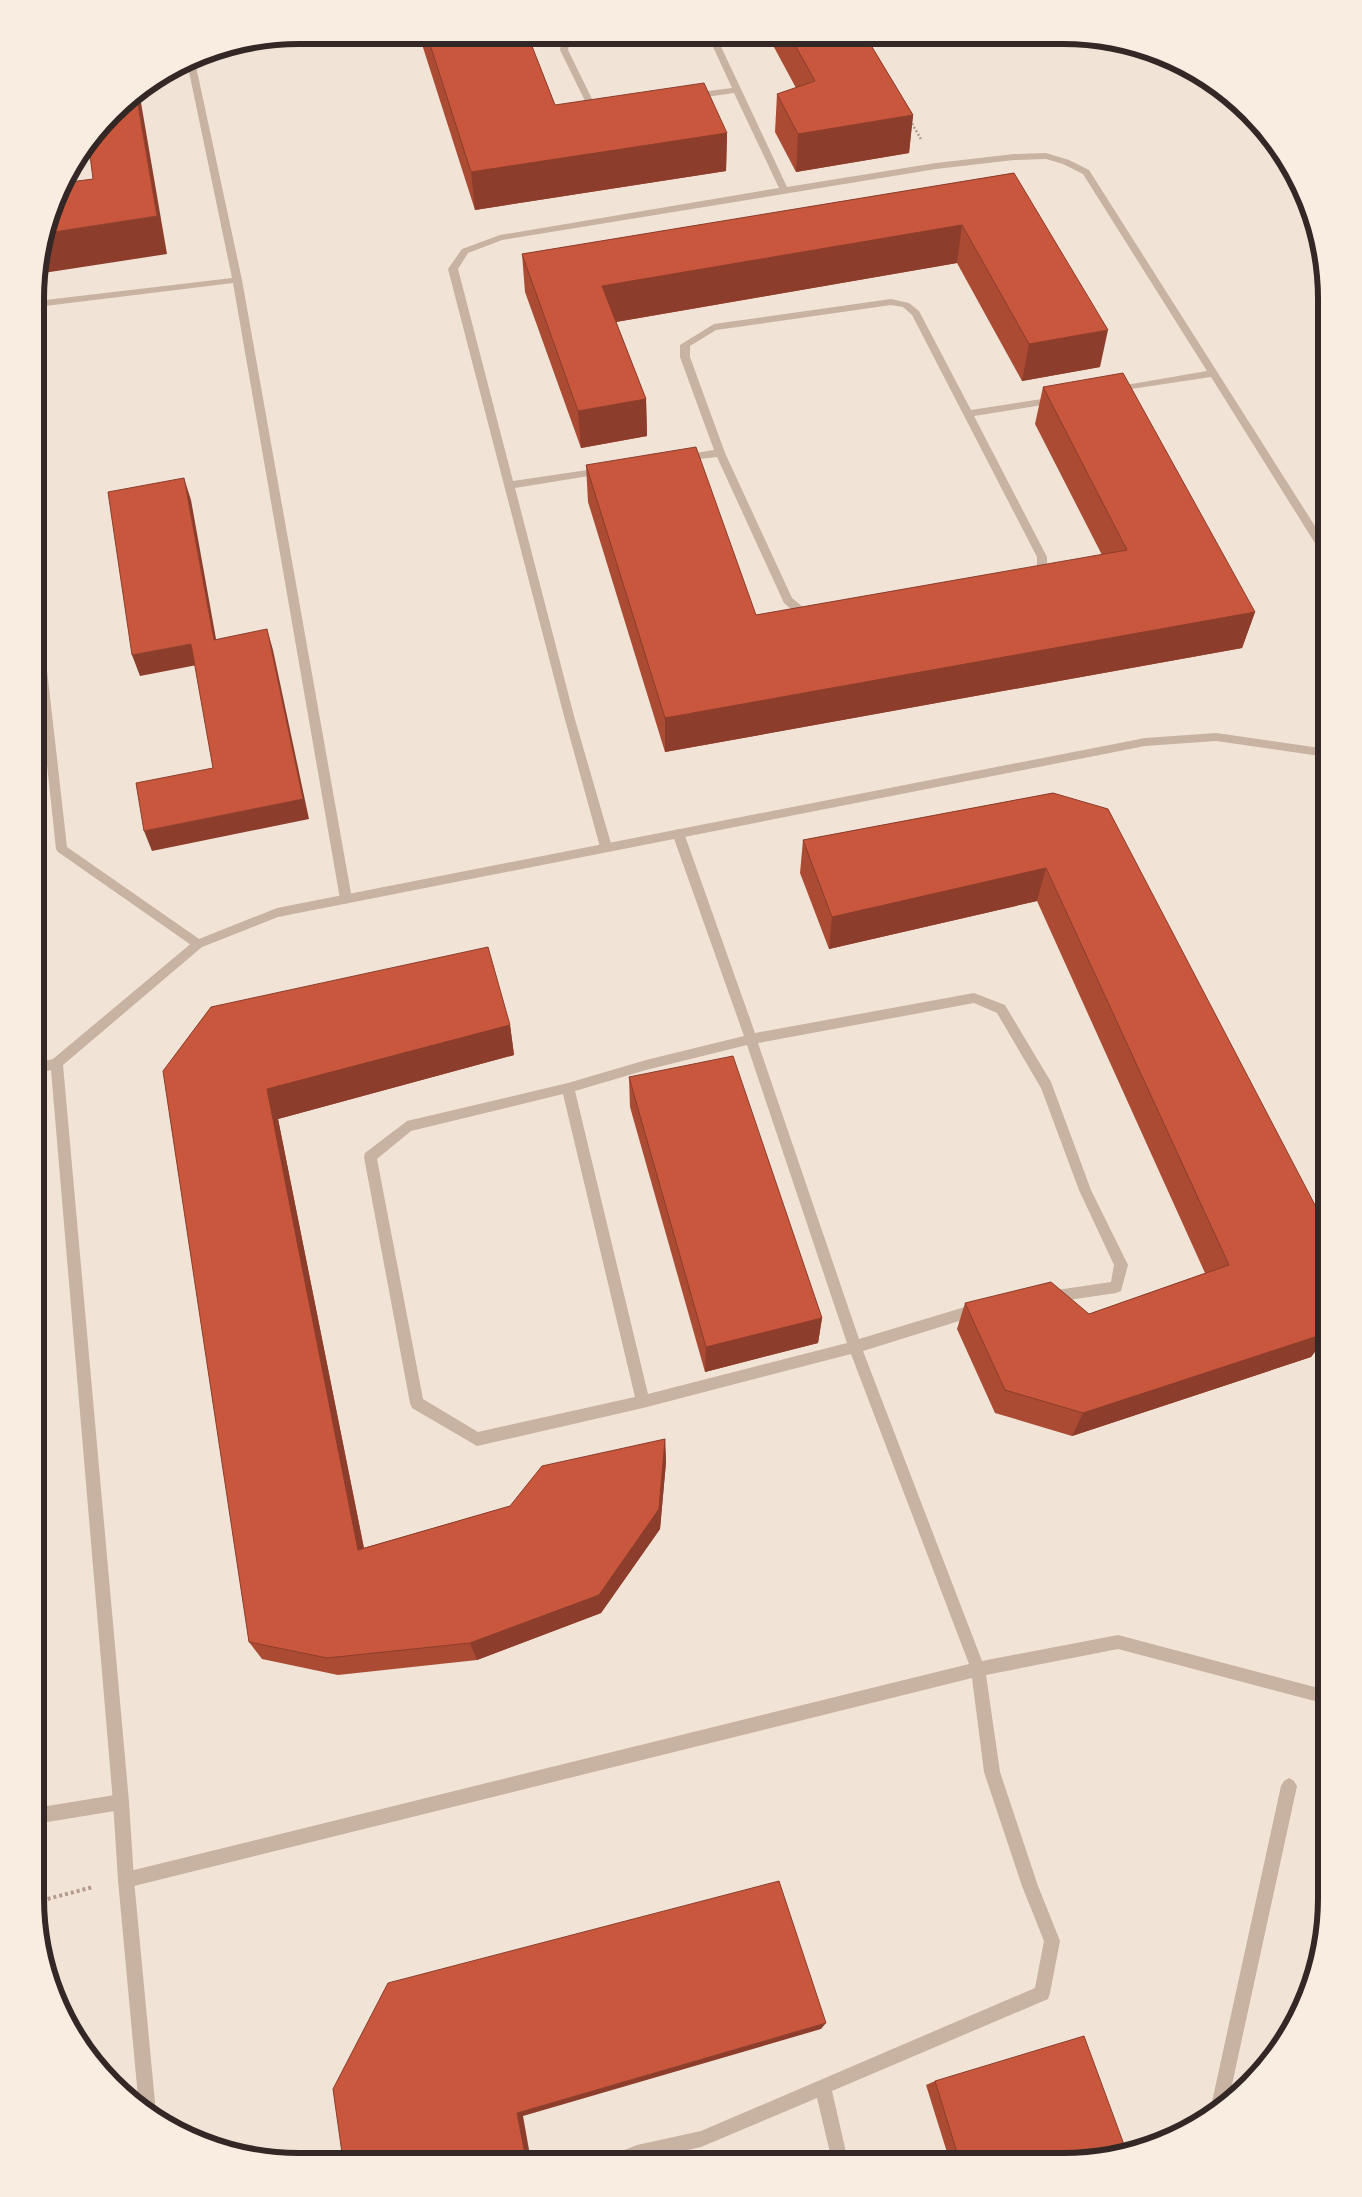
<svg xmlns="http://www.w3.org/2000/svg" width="1362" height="2197" font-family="'Exo 2',sans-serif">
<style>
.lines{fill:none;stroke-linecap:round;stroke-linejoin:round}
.path-far1{stroke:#b49b8d;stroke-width:2.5;stroke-dasharray:2 2;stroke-linecap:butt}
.path{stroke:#b49b8d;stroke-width:4;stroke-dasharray:3 3;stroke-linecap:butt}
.service{fill:#c8b2a2;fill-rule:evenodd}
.minor{fill:#c8b2a2;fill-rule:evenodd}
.wall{fill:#ac4b34}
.shaded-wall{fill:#8c3d2b}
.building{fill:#c8573d;stroke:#8c3d2b}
.rim{fill:none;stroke:#332825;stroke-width:6}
</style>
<rect width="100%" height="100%" fill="#f1e3d6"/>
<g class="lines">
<path class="path-far1" d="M910,120L922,141"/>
<path class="path" d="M36,1902L93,1887"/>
<path class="service" d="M566,36H575L570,41L568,50L592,99L606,103V107H600L585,101L560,50L562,40Z
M708,36H716L787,187L936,163L1014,154L1046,153L1069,160L1089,170L1327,545V557L1323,556L1211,377L1111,392V388L1114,387L1207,371L1083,174L1063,164L1046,159L1014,160L936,169L502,240L468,253L458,269L513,481L601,468L606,471L601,474L515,488L574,716L612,847L606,852L600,847L564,716L448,269L462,249L500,235L779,188L734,93L692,99L688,96L692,93L732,88Z
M194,57L242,280L352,899L346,904L340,899L233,283L37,307V301L232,278L187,62Z
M891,299L909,303L919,311L971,410L1055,397L1060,400L1055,403L974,416L1047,557V571L1025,587L821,624L801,618L784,603L717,457L683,461L678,458L683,455L714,450L680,357V345L714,324ZM891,305L903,307L912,315L1037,557V569L1022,580L821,616L809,612L792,598L725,453L690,357V346L716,330Z
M37,622L42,626L67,847L202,941L204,944L202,947H194L58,852L56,849L37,671Z
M678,829L684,833L755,1033L974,993L1005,1005L1051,1082L1091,1190L1128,1265L1121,1291L1116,1293L988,1312L863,1351L982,1661L1118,1635L1326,1690V1704L1118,1649L986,1675L1000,1772L1038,1886L1060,1941L1050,1993L1048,1999L832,2091L848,2161H832L817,2098L701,2147L640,2161H610L612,2155L637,2145L701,2131L1035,1988L1044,1941L1022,1886L984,1772L972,1678L126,1888L120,1886L118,1880L120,1874L126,1872L969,1664L851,1354L643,1408L477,1446L412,1408L410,1403L364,1157L365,1153L407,1121L568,1083L646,1060L744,1036L672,833ZM974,1003L997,1013L1041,1088L1079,1190L1114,1265L1111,1282L988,1300L859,1339L758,1043ZM747,1045L847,1343L648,1394L575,1091L646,1070ZM563,1094L635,1397L478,1432L423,1399L377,1159L411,1131Z
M1289,1778L1294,1781L1297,1786L1228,2103L1211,2115L1210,2111L1281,1786L1284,1781Z
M121,1794L126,1797L129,1802L126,1807L121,1810L35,1824V1808Z"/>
<path class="minor" d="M1216,733L1327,749V757L1216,741L1145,746L278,917L202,947L63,1065L129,1802L134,1880L156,2113L155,2117L139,2108L118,1880L113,1802L51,1070L36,1073V1063L53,1059L194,941L277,908L1145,738Z"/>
</g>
<path class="wall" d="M419,35L528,36L555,105L727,133L726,171L475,210Z
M768,36L866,37L913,115L909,153L796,172L775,132L777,94L796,88Z
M1014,173L1100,367L1022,381L957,263L616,322L646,399L647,436L581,448L525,292L522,254Z
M1043,387L1255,612L1242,648L665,752L588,502L586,465L756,615L1102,555L1035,424Z
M1053,793L1327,1228V1336L1311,1357L1072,1436L995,1413L957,1329L965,1303L1089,1314L1205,1273L1037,901L829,949L800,873L803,840Z
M211,1007L510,1025L514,1055L278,1119L364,1548L510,1506L665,1439L666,1462L660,1529L601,1613L477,1660L338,1675L262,1659L249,1642Z
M629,1077L822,1318L818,1343L705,1372L630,1107Z
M935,2081L1064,2162H950L926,2085Z"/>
<path class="shaded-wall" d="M139,91L167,254L37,274V265L47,233L157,216L136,93Z
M913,115L909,153L796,172L798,134Z
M727,133L726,171L475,210L471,172Z
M962,225L957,263L604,324L602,286Z
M1108,330L1100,367L1022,381L1029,344Z
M646,399L647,436L581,448L578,411Z
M184,478L191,500L220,661L214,640Z
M1255,612L1242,648L665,752V718Z
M267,629L273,650L309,819L152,851L144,831L303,799Z
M191,644L197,665L140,676L132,655Z
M1046,868L1037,901L829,949L832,917Z
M510,1025L514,1055L278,1119L368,1569L358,1550L267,1089Z
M822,1318L818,1343L705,1372L706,1347Z
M1327,1333V1336L1311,1357L1072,1436L1083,1413Z
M665,1439L666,1462L660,1529L601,1613L477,1660L470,1643Z
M826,2023L821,2029L523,2116L531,2161L526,2160L517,2113Z"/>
<path class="building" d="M427,35L528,36L555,105L704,83L727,133L471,172Z
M790,36L866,37L913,115L798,134L777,94L815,81Z
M136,93L157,216L47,233L62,183L93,179L89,147L125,101Z
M1014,173L1108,330L1029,344L962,225L602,286L646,399L578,411L522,254Z
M1123,373L1255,612L665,718L586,465L696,447L756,615L1127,550L1043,387Z
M184,478L214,640L267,629L303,799L144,831L136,783L213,768L191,644L132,655L108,492Z
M1053,793L1108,809L1327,1228V1333L1083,1413L1005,1390L965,1303L1051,1282L1089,1314L1229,1265L1046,868L832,917L803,840Z
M488,947L510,1025L267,1089L358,1550L510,1506L542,1466L665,1439L659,1509L599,1595L470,1643L327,1658L249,1642L163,1071L211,1007Z
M733,1056L822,1318L706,1347L629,1077Z
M779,1881L826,2023L517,2113L526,2160H343L333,2089L388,1983Z
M1084,2036L1126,2150L1064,2162H960L935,2081Z"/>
<path d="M0 0H1362V2197H0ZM299 44H1063A255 255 0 0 1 1318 299V1898A255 255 0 0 1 1063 2153H299A255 255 0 0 1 44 1898V299A255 255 0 0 1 299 44Z" fill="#f9ede2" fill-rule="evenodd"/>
<path class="rim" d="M299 44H1063A255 255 0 0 1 1318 299V1898A255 255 0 0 1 1063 2153H299A255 255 0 0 1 44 1898V299A255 255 0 0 1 299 44Z"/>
</svg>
